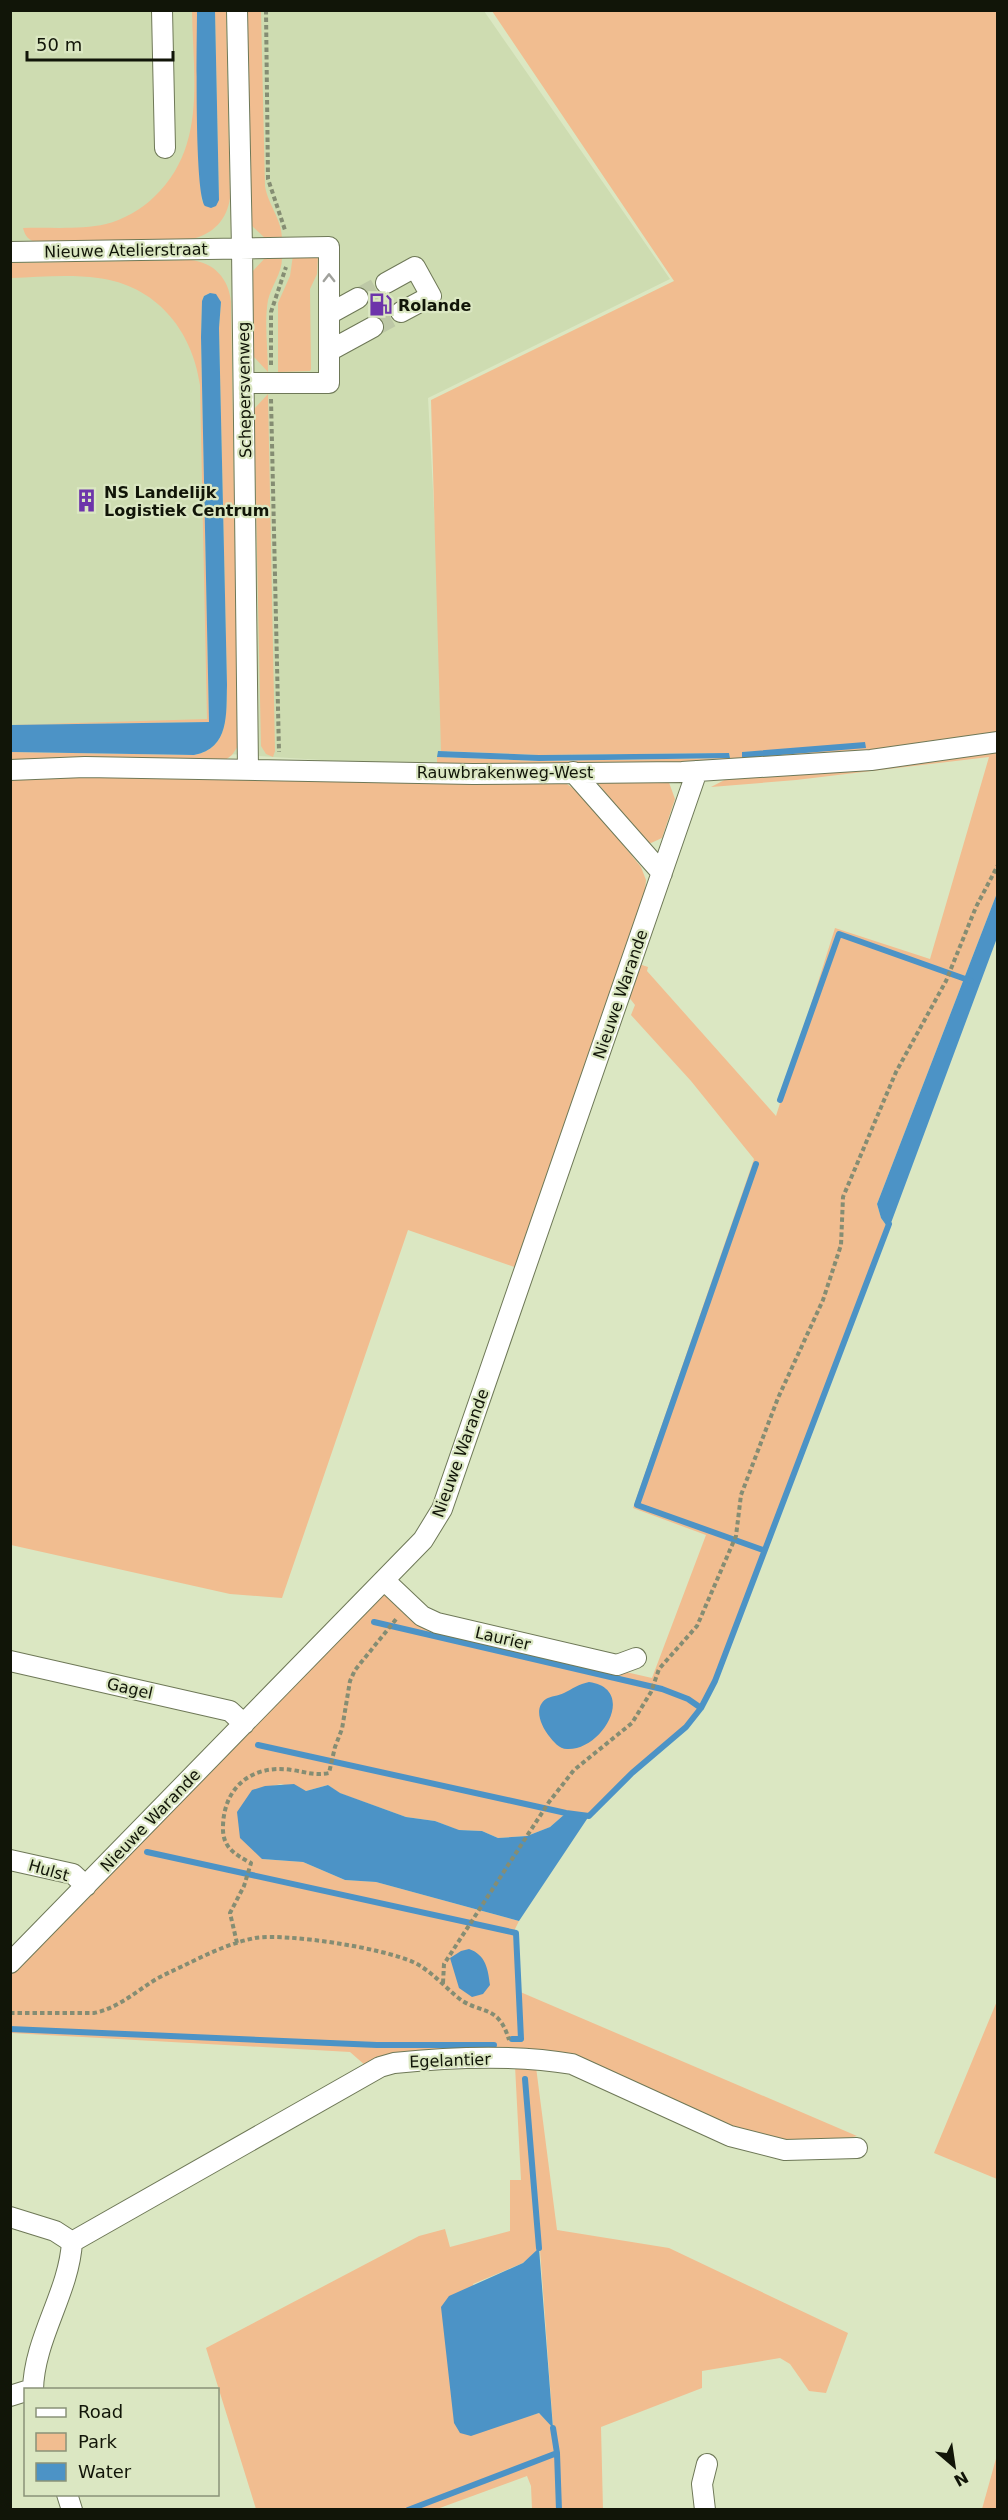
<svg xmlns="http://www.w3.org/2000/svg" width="1008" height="2520" font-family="'DejaVu Sans',sans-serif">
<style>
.built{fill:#cedcb1}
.green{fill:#f1bd90;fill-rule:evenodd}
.water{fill:#4c93c6}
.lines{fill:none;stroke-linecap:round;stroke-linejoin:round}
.stream{stroke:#4c93c6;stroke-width:6}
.minor-tunnel{stroke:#bdc8a6;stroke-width:20;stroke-dasharray:20 10;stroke-linecap:butt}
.minor-casing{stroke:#6e7857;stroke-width:22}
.path{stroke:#858d73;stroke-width:4;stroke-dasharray:4.5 3;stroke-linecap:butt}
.minor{stroke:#fff;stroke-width:20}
.oneway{stroke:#a0a19c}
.labels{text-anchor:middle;stroke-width:4.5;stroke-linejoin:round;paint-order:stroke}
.street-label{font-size:16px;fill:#111508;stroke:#dbe7c2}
.poi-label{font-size:16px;font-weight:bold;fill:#111508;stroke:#dbe7c2;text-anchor:start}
</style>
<rect width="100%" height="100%" fill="#dbe7c2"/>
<path class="built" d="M10,11H484L670,279L428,398L448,768L87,745L11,748Z"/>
<path class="green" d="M192,11H197L199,170L202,201L208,207L219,198L215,11H226L230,198C227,220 213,234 192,239L37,242C29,241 25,236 23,228C50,227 80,230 106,224C123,220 142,209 154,197C207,147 193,77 192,11Z
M247,11H261L265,186C268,205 282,219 282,239L267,240L251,225Z
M492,11H997V737L849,756L718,765L437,768V757L539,761L730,758L729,753L539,755L441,751L431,400L674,281ZM866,747L742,757V752Z
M282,255C283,273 272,284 268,300C264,323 268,349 268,372L253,356L252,272L266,257Z
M293,255L318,257L317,274L310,289L311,369L310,371L278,372V303L290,276Z
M190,260C214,262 229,279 231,302L238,746L232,755L224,761L11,760V752L194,755C230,748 226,714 227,685L219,328L221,302L210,293L204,296L202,301L201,337L209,722L11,725L207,719L200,385C192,329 155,285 98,278C69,274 39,277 11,278V263Z
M268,394L275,751L273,757L266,754L261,746L254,409Z
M997,748V893L877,1204L881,1218L886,1225L711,1692L699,1715L691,1724L598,1804L589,1816L566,1813L550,1827L527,1836L498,1838L482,1831L458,1830L435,1821L406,1817L339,1793L328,1785L306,1791L281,1784L252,1791L262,1859L303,1862L345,1880L376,1882L519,1921L513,1933L518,1991L857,2136L820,2145L794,2144L738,2129L578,2060L366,2066L350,2052L11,2033L10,1976L383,1595L392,1597L429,1627L652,1678L706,1535L633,1508L754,1159L691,1081L631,1015L635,1005L628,996L639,964L648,967L647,971L776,1116L835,928L930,959L989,757L796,780L711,787L736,774Z
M10,772L558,778L583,795L641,867L646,880L645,891L517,1268L408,1230L282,1598L230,1594L11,1545Z
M667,777L675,799L662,838L651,843L645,841L596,781Z
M997,2001V2179L934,2153Z
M515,2066L536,2067L557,2230L669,2248L848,2333L826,2393L809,2391L790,2364L780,2358L702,2371V2388L601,2427L603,2510L532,2509L531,2486L527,2476L437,2509H256L206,2348L419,2236L445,2229L450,2247L510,2231V2180H521ZM539,2249L540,2250L553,2427L539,2413L529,2416L473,2284L523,2263Z
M997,2455V2509H982Z"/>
<path class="water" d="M197,11H215L219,200L216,206L211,208L205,206C194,191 197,40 197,11Z
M210,293L216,294L221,302L219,328L227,685C226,714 230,748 194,755L11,752V725L209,722L201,337L202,301L204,296Z
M865,742L866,748L742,758V752Z
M438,751L539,755L729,753L730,758L539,761L437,757Z
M997,893V938L891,1223L886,1225L881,1218L877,1204Z
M589,1682C638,1689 602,1751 567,1749C559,1749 553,1741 549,1736C541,1726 533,1708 546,1699C551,1696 558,1696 564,1693C572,1689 579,1684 589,1682Z
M294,1784L306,1791L328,1785L340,1793L406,1817L435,1821L459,1830L482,1831L498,1838L527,1836L550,1827L566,1813L589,1816L519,1921L376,1882L345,1880L303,1862L262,1859L240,1838L237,1812L252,1790L265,1786Z
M469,1949C486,1955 488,1969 490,1985L483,1994L472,1997L459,1988L450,1958L461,1951Z
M539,2248L553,2428L539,2413L471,2436L460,2433L454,2423L441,2307L449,2296L523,2263Z"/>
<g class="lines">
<path class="stream" d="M780,1100L839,934L971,981
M756,1164L637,1505L763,1550
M701,1708L715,1681L889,1224
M258,1745L566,1813L589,1816L632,1773L686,1727L701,1708L688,1699L662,1689L374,1622
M147,1852L516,1933L521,2039H512
M10,2029L377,2045H494
M525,2079L539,2248
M557,2453L559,2510
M408,2510L557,2453L553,2428"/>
<path class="minor-tunnel" d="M358,298L386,283
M373,327L401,312"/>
<defs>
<path id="minor" d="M162,10L165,148
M237,10L242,248L248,770
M10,252L329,247V383H244
M386,283L415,267L431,296L401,312
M329,314L358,298
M329,351L373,327
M10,770L85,767L473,774L682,772L871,760L998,742
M573,772L662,873
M384,1580L422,1616L437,1623L617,1665L636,1658
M10,1661L230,1711L244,1724
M10,1860L73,1874L86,1886
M10,1963L423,1540L442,1509L697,771
M10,2217L55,2231L72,2242C69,2293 34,2338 33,2390
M72,2242L380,2067L394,2063C452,2057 514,2054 572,2064L730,2136L785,2150L857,2148
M10,2396L26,2391
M67,2494L72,2510
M705,2510L702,2484L707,2464"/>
</defs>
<use href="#minor" class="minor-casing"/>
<path class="path" d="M266,10L268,179L285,230
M271,365V312L286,267
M271,399L279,752
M237,1943L230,1913L244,1886L251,1863C234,1854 222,1847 223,1826C224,1786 253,1764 292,1770C306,1772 315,1776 329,1773L335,1747L342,1729L350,1681L355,1670L397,1618
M443,1983L444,1964L549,1802L574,1770L632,1723L651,1692L659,1669L697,1626L736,1536L741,1495L778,1398L823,1300L841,1245L843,1197L896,1072L946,981L976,907L998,865
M10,2013H94C119,2008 136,1991 158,1978C166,1974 174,1970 183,1966C205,1955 230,1943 255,1938C288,1933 382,1948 413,1962C430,1970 442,1984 456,1996C479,2016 498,2002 509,2040"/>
<use href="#minor" class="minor"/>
</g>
<defs><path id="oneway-chevron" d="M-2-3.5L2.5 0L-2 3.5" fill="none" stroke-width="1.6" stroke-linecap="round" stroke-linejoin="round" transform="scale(1.5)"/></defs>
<use class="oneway" href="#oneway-chevron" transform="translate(329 278) rotate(-90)"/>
<defs>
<symbol id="fuel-bare" viewBox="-9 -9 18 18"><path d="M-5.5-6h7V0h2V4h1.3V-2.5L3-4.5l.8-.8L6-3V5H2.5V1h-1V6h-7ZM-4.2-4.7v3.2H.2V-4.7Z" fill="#6d34aa" stroke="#dbe7c2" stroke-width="2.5" paint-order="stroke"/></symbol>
<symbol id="building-bare" viewBox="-9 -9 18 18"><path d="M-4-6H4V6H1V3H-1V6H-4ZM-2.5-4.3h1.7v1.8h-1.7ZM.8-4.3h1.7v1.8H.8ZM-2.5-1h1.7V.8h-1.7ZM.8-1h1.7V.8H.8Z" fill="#6d34aa" stroke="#dbe7c2" stroke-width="2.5" paint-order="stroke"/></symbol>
</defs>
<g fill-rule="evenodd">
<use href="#fuel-bare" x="364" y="288" width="33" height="33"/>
<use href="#building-bare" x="70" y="484" width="33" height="33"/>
</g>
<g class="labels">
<g class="street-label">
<text transform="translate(126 250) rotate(-1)" y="6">Nieuwe Atelierstraat</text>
<text transform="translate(244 390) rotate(-91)" y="6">Schepersvenweg</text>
<text x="505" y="778">Rauwbrakenweg-West</text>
<text transform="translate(620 994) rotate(-71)" y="6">Nieuwe Warande</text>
<text transform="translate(460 1453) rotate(-70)" y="6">Nieuwe Warande</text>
<text transform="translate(503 1638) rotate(13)" y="6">Laurier</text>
<text transform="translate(130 1688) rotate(13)" y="6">Gagel</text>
<text transform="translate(150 1820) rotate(-46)" y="6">Nieuwe Warande</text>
<text transform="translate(49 1870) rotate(16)" y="6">Hulst</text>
<text transform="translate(450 2060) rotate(-2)" y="6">Egelantier</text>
</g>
<g class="poi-label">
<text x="398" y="311">Rolande</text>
<text x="104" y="498">NS Landelijk<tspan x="104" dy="18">Logistiek Centrum</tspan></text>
</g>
</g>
<rect width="1008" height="2520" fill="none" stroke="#111508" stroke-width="24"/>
<rect x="24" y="2388" width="195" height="108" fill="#dbe7c2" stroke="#8a9378" stroke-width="1.5"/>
<rect x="36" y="2408" width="30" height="9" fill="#ffffff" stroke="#8a9378" stroke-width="1.5"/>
<text x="78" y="2418" font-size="18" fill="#111508">Road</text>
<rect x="36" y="2433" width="30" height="18" fill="#f1bd90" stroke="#8a9378" stroke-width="1.5"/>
<text x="78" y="2448" font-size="18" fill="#111508">Park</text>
<rect x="36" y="2463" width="30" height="18" fill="#4c93c6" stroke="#8a9378" stroke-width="1.5"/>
<text x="78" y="2478" font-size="18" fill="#111508">Water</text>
<g transform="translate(954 2466) rotate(151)" stroke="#dbe7c2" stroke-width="4.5" paint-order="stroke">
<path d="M0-4.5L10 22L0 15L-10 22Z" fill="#111508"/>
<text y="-9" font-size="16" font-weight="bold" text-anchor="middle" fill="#111508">N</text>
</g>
<path d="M27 51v9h146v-9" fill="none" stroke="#111508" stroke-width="3"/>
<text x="36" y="51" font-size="18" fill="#111508" stroke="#dbe7c2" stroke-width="4.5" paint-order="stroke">50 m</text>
</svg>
